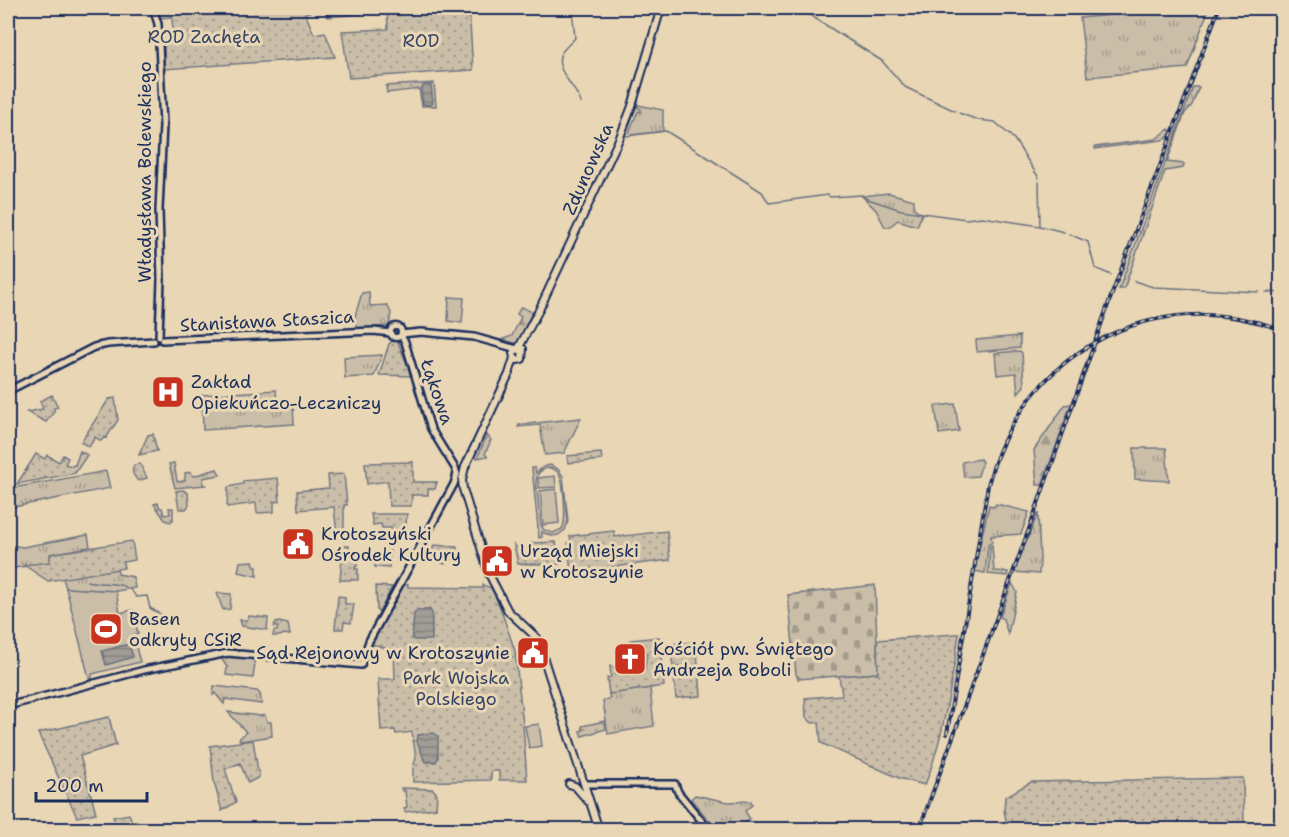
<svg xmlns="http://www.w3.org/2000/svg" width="1289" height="837" font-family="'Shantell Sans',sans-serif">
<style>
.grass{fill:url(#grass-tufts);stroke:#727683;stroke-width:1.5}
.forest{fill:url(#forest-firs);stroke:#727683;stroke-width:1.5}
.cemetery{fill:url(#cemetery-stones);stroke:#727683;stroke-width:1.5}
.park{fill:url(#park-dots);stroke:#727683;stroke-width:1.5}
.pitch{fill:#cabea8;stroke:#727683;stroke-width:1.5;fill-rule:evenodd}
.water{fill:url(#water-rules);stroke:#6b7180;stroke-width:1.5}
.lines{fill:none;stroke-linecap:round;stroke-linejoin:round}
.stream{stroke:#6b7180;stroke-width:1.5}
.secondary-casing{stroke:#1b2f5e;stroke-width:10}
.primary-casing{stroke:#1b2f5e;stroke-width:10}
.secondary{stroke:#e8d6b4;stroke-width:5}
.primary{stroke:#e8d6b4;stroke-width:6}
.rail-casing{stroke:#1b2f5e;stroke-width:4}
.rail{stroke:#e8d6b4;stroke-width:1.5;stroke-dasharray:4.5;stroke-linecap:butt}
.labels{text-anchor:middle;stroke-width:6;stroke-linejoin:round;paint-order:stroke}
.park-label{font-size:18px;fill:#354469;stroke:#e8d6b4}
.street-label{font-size:18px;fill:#1b2f5e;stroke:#e8d6b4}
.poi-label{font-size:18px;fill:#1b2f5e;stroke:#e8d6b4;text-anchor:start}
</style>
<defs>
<pattern id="grass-tufts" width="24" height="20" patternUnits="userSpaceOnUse" patternTransform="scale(1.5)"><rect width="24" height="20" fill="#cabea8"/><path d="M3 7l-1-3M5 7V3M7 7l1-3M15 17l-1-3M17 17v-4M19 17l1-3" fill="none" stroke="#a39b8c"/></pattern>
<pattern id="forest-firs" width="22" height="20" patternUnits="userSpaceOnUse" patternTransform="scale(1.5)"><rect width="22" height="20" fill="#cabea8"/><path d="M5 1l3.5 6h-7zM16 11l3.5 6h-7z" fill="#a39b8c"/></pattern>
<pattern id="cemetery-stones" width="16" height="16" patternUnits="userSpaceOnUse" patternTransform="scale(1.5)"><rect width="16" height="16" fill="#cabea8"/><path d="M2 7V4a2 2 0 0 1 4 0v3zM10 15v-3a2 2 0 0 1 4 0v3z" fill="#a39b8c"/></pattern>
<pattern id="park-dots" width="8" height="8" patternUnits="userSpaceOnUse" patternTransform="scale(1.5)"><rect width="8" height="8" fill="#cabea8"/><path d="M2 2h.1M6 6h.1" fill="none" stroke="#a39b8c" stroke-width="1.8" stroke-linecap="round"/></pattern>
<pattern id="water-rules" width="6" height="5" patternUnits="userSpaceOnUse" patternTransform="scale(1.5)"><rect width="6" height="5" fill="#a19d96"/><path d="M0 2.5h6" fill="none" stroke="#82807e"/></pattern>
</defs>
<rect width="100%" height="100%" fill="#e8d6b4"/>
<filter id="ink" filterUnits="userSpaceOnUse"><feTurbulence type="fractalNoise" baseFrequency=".0167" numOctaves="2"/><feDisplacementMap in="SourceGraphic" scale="12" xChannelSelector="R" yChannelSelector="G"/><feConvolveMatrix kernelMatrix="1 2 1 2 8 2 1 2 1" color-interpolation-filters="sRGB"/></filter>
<g filter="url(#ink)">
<path class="grass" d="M1189,8H1209L1187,68L1087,77L1080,18Z
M1193,87H1199L1192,105L1185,113L1167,162L1184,164L1183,168L1165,171L1124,289H1119Z
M638,105L663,110V131L632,135L629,132L638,111L641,112V109L638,108Z
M1169,129L1171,132L1168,137L1162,140L1095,149V147L1156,139Z
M889,193L914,200V208L922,214L917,226L898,220L889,227H885L876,210L862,196Z
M369,292L370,306L387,305L391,313L389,326L356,328L355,316L362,293Z
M1020,336V348L977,352L976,340Z
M1020,351L1022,353L1024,386L1018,393L1016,373L997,375L995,353Z
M382,355L374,376L345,378L344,357Z
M276,390L277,406L293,405L294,424L203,430L202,395Z
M955,404L959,431L939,434L935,406Z
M581,418L564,453L545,455L540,425L518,427L519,425Z
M487,435L491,440L485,454L487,456L477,458Z
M1134,448H1166L1169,481L1135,479Z
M980,459L982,462L978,476L964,477L962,462Z
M174,463L177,481L180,482L185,480V473L191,472L193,476L217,469L220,475L203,478V484L205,485L175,488L169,464Z
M106,471L110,488L8,508V491L13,488Z
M996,504L1029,512L1021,534L991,536L992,542L988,545L985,573L974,571L989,505L994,507Z
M1038,513L1040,560L1039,574L1014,572Z
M88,535L90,547L51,554L50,562L8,569V545L23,547Z
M992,545L994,571L1008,572L1007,576L988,574L990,546Z
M117,569L118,574L133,577L135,588L116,591L66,588L63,578Z
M1012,583L1017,592L1008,634L1003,619L1000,617Z
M249,616L268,618L267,630L242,626L240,620H247Z
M279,622L288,624L290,635L284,634L280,636H273L274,631H277L278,627H274L275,623Z
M232,656L252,658L255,663L253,678L226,675L227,667L221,658Z
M214,686L257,691L260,694L262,704L225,699L224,704L215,693L213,695Z
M650,688L654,726L608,734L603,701L610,699L609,694Z
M228,712L260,716L265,715L267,722H271L272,736L241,741L239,739L246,732Z
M695,795L728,802L751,801L752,805L745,811L750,819L739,829H716L691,799Z"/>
<path class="forest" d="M521,307L532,312L518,342L515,343L504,340L503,339L512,336L521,317L517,314Z
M1071,404L1042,485H1037L1034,450L1065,405Z"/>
<path class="cemetery" d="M875,585L878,673L798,679L796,674L788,595Z"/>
<path class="park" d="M158,8H314L316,10L305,13L314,34L325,32L335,57L164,69V42H169V34L173,33L172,17L161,18Z
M324,8H360V14L327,17Z
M387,8H469L473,70L349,78L342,31L388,29Z
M434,83L436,106H422L419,89L387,93L386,86Z
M394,339L398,341C400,350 408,364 412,376L379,375L389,344Z
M52,395L58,407L54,408V412L46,422L27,412L43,409L40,401Z
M115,398L118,420L106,438L104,437L101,441L95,437L89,447L81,442L109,399Z
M153,434L157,451L139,455L148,435Z
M80,451L87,455L75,473L17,484L36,454L45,459L47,455L59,462L63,455L68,458L65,464L71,466L75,465Z
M601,453L602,460L568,463L567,456Z
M413,462V482H437L435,489H428V495H412L411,506H389L388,481L367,484L365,463Z
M140,464L147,478L138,481C133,475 131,472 134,465Z
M344,474L347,505H344V533L337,534L334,507L298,510L297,491L329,488L328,475Z
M278,478L280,501L274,502V512L257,513L256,503L227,507L228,487L243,484V481Z
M183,490L188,493L189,505L186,509H179L176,491Z
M158,503L160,508H162L164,515L170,514L169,508H173V520L170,522L165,520L154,504Z
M371,514H407L405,532H391V528H382L381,524L373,525Z
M614,531L615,537L667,531L670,560L571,572L568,543L571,542L570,536Z
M132,541L135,560L123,562L124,568L48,581L24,565L50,562V554Z
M556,542L559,564H518L514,545L516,547L532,546V543Z
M434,545L457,547V559L445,560V564L429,559Z
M343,546H349V550H357V566L355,567V569H358V580H340Z
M390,551L389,568L375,567L374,553Z
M408,584V587L483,588V585L491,588L500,607L515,651L523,725L527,780H499V771H491V780L413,782V768L416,758L412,732L396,734L395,730L381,731L378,679H395L394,652L392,650L371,644L403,586Z
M376,586L392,587L379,613L377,610Z
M217,593L231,594L230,609L223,610Z
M338,596L345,597V604H354L351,623L344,622L343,629H335Z
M955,634H959C951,685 944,736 925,785L899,778L821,743L819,722L812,723L806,717L805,698L842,695L839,676L878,673L877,640Z
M659,637L664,686L609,694L607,678L611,677L610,666L628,671L645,668L647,653L640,644L631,640Z
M696,642L698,665L673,667L670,644Z
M699,669L701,696L676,698L673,671Z
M109,717L116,745L80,756L96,813L77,817L38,733Z
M605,721L606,729L582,736L580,731L583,730L582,726Z
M253,740L259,777L248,783L240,763L225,769L236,802L222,811L214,782L210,746Z
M1243,778L1244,829H1008L1004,811L1005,797L1031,782Z
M401,788L433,789L437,794L436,808L405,812L404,808L407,807L405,791H402Z
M129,814L135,829H119L113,817Z"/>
<path class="pitch" d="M449,297L464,298L462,323L448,321Z
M550,465L558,469L563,476L568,521L565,530L558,535L552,536L542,532V537L539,538L532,468H535L536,473L543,467ZM551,468C555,470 557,470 559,474C564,482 567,521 562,529L553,533L544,530L541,525L536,481C537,472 543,468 551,468Z
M555,476L556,487L539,488L538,478Z
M556,489L559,523L543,525L540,491Z
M253,561L255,567H257V576L238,572L240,562Z
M66,588L116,591L120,613L133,610L138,634L133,636L140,662L92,674V678H89Z
M539,724L542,746L529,748L525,726Z"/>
<path class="water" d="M424,85H431L433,103L429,105L423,104L421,90Z
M417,610H430L432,613V640H414L412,638L414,614Z
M129,644L133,657L106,665L102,651Z
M434,733L438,736V758L436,762H425L417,741L418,735Z"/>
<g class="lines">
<path class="stream" d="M572,8L575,38C571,43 566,46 562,52C551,68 577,87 581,103
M799,8L882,61L905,87L955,111
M959,113L978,120L995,122L1014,139L1039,178
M626,136L666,131L762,192L769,203L828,195L830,197L862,195L865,198L901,210L966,219L982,217L1040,226L1064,232
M1039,182L1040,226
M1069,234L1088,242L1095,268L1111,275
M1134,281L1153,287L1259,292
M1266,292L1282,293
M87,581C104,586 127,579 136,597L147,596L150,608L170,620"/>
<defs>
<path id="secondary" d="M153,8L158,24L163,125L159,210L161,280L159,336
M390.5 332a5.5 5.5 0 1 1 11 0a5.5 5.5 0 1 1-11 0Z
M401,334L421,332L474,337L517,349
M162,340L374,331L390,333
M8,391L94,347L108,344L154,341
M8,706L144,670L228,653L361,665L369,641L454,484L457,474L455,468L431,429L405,342L401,335
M584,784H675L678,792L709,830"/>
<path id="primary" d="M518,349L539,310L620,137L632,106L661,8
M522,351L517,349L513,353L514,358L509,374L465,467L462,480L463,489L489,574L508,611L537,638L599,830
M514,358L517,360L522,359L523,349
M569,784L575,786L588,801"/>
</defs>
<use href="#secondary" class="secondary-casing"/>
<use href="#primary" class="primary-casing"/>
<use href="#secondary" class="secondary"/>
<use href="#primary" class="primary"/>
<defs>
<path id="rail" d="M947,734L988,485C1021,354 1154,281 1282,330
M919,830L1029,529L1109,302L1219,8"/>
</defs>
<use href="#rail" class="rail-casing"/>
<use href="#rail" class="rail"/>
</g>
</g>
<defs>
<symbol id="hospital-square" viewBox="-11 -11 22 22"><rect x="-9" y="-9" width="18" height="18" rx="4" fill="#c8321e" stroke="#e8d6b4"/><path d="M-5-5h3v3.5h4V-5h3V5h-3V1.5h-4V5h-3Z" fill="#fff"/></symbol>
<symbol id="civic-square" viewBox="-11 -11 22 22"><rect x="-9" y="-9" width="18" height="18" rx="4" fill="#c8321e" stroke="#e8d6b4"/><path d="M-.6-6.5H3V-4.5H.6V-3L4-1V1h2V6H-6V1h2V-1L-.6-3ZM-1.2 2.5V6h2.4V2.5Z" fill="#fff"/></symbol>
<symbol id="stadium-square" viewBox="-11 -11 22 22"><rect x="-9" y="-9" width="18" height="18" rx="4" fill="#c8321e" stroke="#e8d6b4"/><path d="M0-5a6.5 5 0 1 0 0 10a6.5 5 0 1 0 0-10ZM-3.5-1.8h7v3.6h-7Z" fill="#fff"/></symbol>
<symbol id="church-square" viewBox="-11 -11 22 22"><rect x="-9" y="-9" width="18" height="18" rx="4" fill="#c8321e" stroke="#e8d6b4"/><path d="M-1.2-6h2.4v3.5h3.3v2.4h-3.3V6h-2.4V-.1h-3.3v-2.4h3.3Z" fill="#fff"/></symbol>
</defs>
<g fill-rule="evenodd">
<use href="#hospital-square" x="149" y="373" width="38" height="38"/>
<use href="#civic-square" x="279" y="525" width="38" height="38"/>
<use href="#civic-square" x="478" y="542" width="38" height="38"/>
<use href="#stadium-square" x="87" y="610" width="38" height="38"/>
<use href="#civic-square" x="514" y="634" width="38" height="38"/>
<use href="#church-square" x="611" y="640" width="38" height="38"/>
</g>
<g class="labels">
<g class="park-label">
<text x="204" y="43">ROD Zachęta</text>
<text x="421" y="47">ROD</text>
<text x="456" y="684">Park Wojska<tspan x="456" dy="21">Polskiego</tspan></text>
</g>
<g class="street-label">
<text transform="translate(588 169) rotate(-66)" y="6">Zdunowska</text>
<text transform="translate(145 172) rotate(-90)" y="6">Władysława Bolewskiego</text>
<text transform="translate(267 321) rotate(-3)" y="6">Stanisława Staszica</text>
<text transform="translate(437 392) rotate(71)" y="6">Łąkowa</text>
</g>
<g class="poi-label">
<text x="191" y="388">Zakład<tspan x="191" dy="21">Opiekuńczo-Leczniczy</tspan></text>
<text x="321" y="540">Krotoszyński<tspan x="321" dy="21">Ośrodek Kultury</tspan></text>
<text x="520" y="557">Urząd Miejski<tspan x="520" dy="21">w Krotoszynie</tspan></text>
<text x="129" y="625">Basen<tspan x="129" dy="21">odkryty CSiR</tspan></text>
<text x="653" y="655">Kościół pw. Świętego<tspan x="653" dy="21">Andrzeja Boboli</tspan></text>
<text x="510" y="659" text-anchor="end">Sąd Rejonowy w Krotoszynie</text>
</g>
</g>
<rect width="1289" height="837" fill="none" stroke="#e8d6b4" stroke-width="30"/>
<rect x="15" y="15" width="1259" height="807" fill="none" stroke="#1b2f5e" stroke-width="2" filter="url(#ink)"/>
<path d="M36 792v9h111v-9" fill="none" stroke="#1b2f5e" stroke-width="3"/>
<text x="45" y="792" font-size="18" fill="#1b2f5e" stroke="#e8d6b4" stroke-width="4.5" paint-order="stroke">200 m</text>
</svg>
